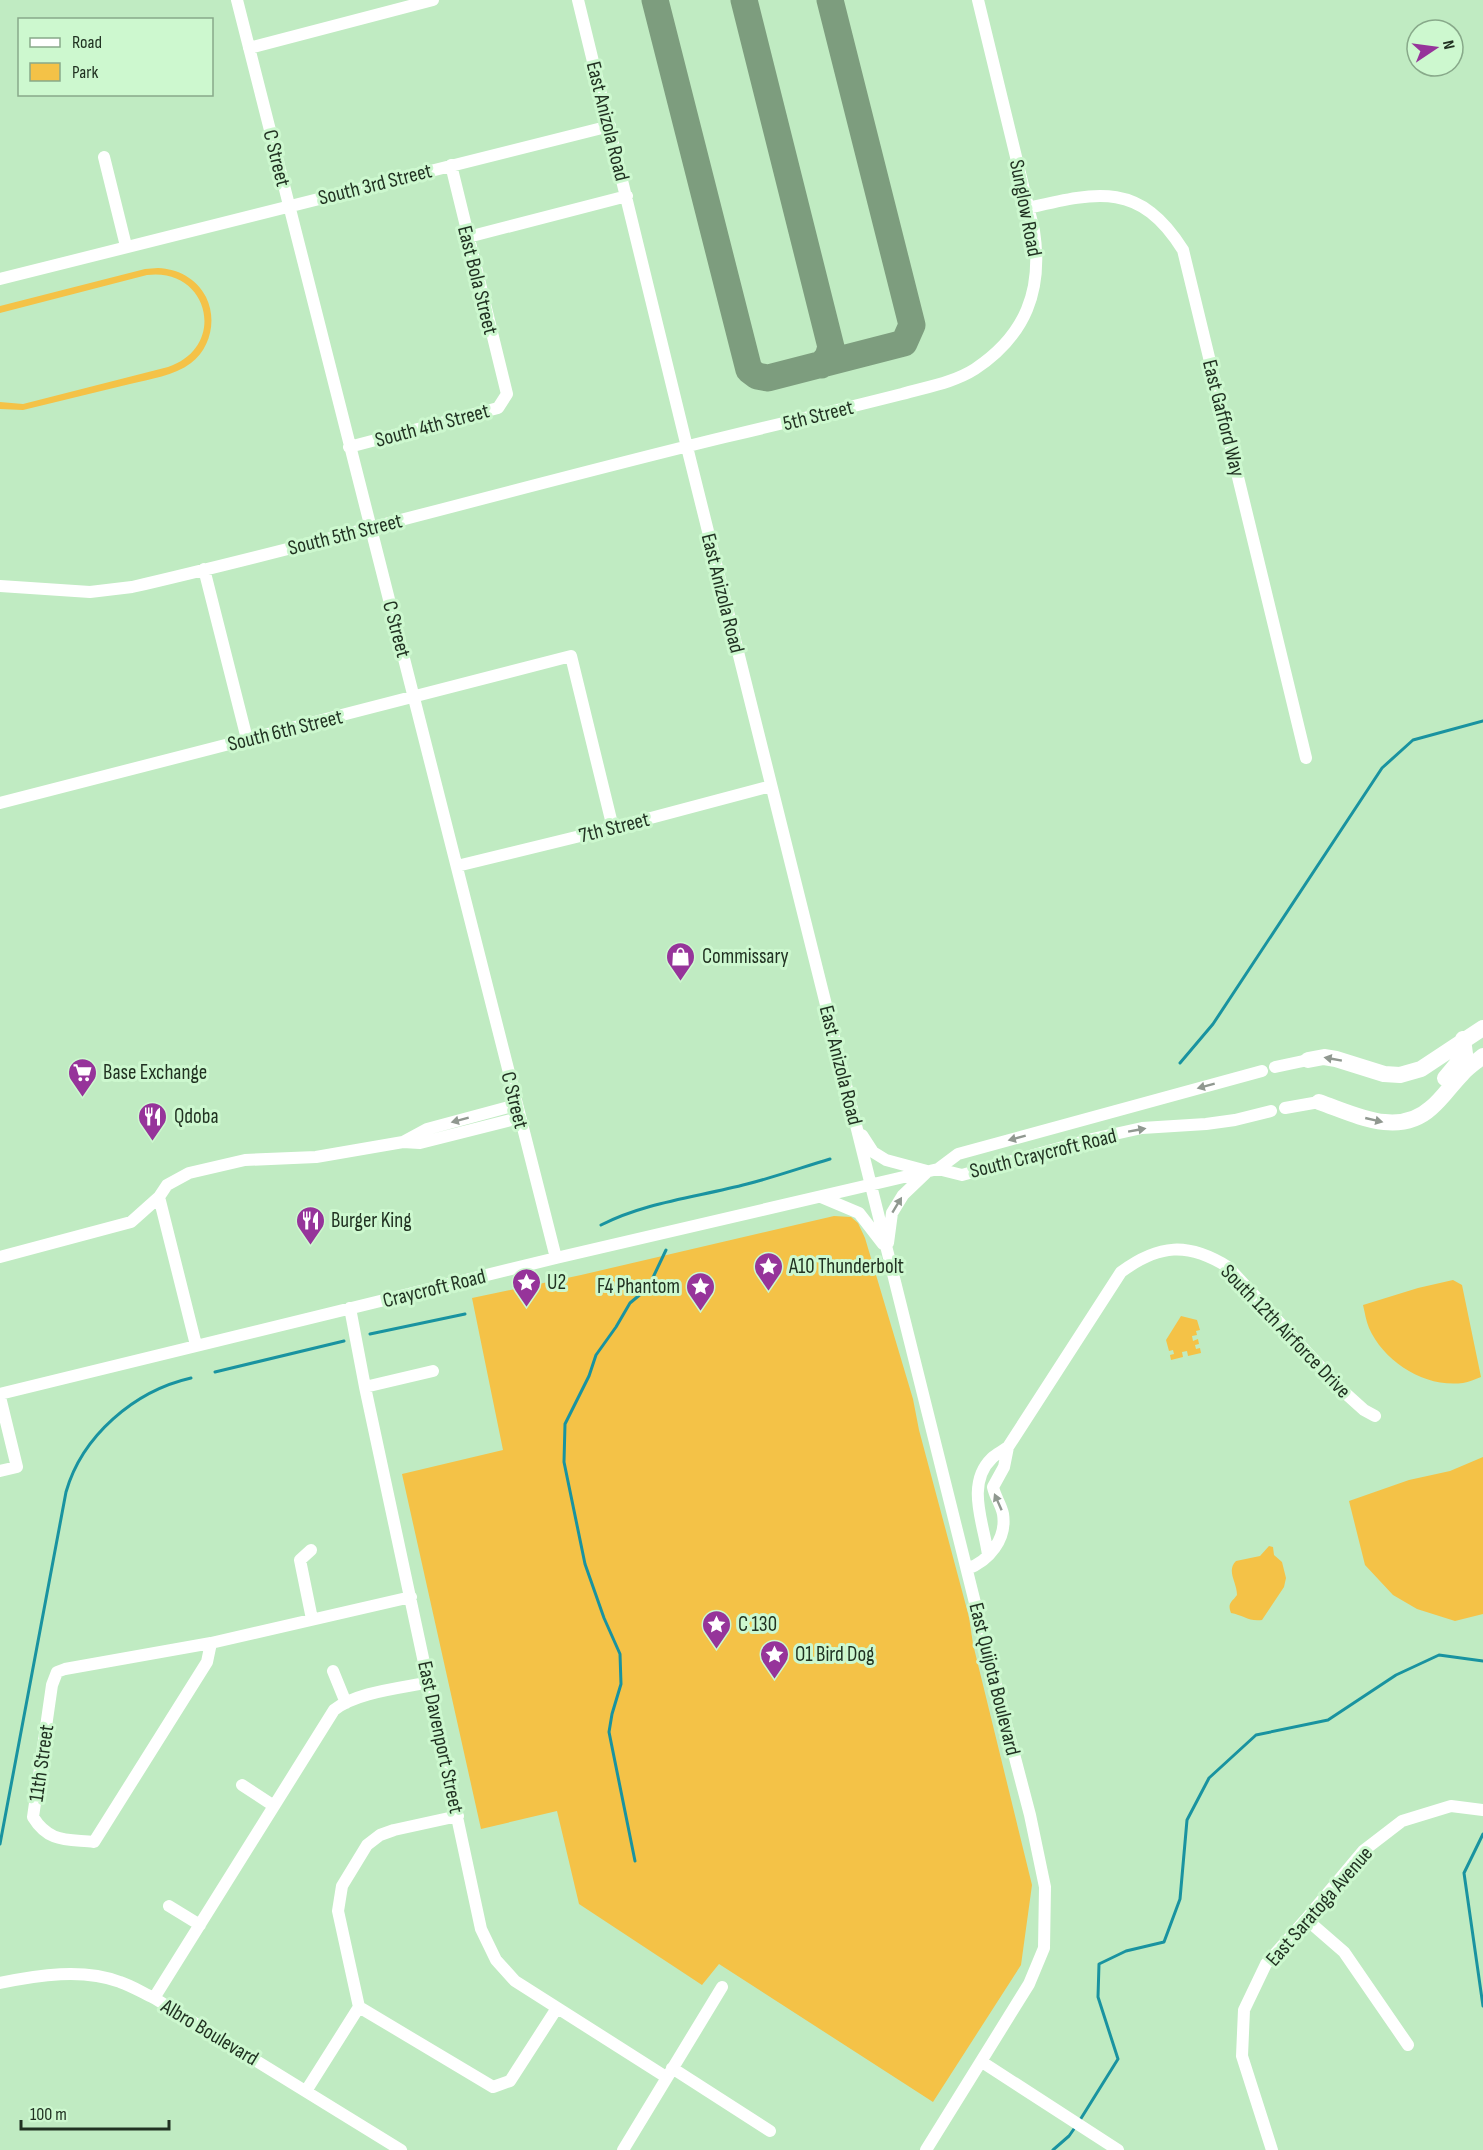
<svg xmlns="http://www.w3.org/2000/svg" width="1483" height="2150" font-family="'Sofia Sans Condensed',sans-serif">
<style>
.green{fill:#f4c247}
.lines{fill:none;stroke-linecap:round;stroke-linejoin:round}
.stream{stroke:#1993a0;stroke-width:3}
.taxiway{stroke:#7d9d7e;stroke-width:27}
.minor{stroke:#fff;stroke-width:12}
.major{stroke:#fff;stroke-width:16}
.oneway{fill:#909890}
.labels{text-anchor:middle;stroke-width:6;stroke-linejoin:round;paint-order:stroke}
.street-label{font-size:21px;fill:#213222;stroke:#cdf8cf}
.poi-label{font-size:21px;fill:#213222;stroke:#cdf8cf;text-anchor:start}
</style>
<rect width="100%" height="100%" fill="#c0ebc2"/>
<path class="green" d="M158,268C178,269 196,278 206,297C217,319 211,348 191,363C174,376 150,379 130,384C94,393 59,401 23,410L0,409V402L23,404L168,367C228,347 209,267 147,275L0,313V306L145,269Z
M834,1216L851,1217L858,1223L865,1238L913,1399L919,1430L969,1617L973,1644L1032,1885L1021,1965L933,2102L719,1964L702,1985L579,1904L557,1811L481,1829L402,1474L503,1450L472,1298L581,1275Z
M1453,1280L1462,1285L1481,1377C1475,1379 1469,1382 1463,1383C1425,1388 1384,1362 1369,1328C1366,1321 1365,1313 1363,1305L1418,1288Z
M1181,1316L1197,1320L1200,1330L1196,1331L1197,1335L1192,1336L1193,1341L1198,1339L1199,1344L1195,1345L1196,1349L1200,1348L1201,1353L1188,1356L1187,1351L1182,1352L1183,1357L1171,1360L1170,1355L1174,1354L1173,1350L1169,1351L1166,1340Z
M1483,1457V1614L1455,1621L1417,1609L1393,1595L1365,1565L1349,1501L1409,1480L1450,1471Z
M1269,1546L1273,1547L1274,1555L1282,1562L1286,1578L1284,1587L1262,1620C1249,1622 1243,1615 1231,1613C1227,1603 1232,1602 1237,1595C1237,1582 1226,1571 1236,1561L1260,1556Z"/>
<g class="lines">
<path class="stream" d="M1180,1063L1213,1024L1382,768L1413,740L1483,721
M601,1225C646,1202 698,1197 747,1184C775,1177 803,1167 830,1159
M370,1334L465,1314
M215,1372L344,1341
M1483,1834L1464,1873L1483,2006
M0,1844L66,1492C82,1436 134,1391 191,1378
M635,1861L609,1732L612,1714L621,1684L620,1654L604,1618L585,1564L564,1462L565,1424L589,1376L596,1355L616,1327L630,1303L648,1288L666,1250
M1080,2120L1118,2059L1098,1997L1099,1964L1126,1951L1164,1942L1180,1899L1187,1820L1209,1778L1256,1735L1328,1720L1396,1675L1439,1655L1483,1661
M1053,2150L1069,2136L1076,2126"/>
<path class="taxiway" d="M655,0L749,370L757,376L768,378L904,343L912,325L830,0
M744,0L831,347L828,357L821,365"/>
<path class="minor" d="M237,0L556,1258
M578,0L687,447L988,1655L1030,1815L1045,1887L1044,1948L1029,1984L926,2150
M249,48L433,0
M104,157L126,246
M1028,208C1097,192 1140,181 1183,250L1306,758
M468,237L627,196
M0,279L610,126
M349,447L498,408L507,394L451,165
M204,569L247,739
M0,586L90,592L132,587C331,541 527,485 725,437C784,423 843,409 902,394C926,387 953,383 975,369C1026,335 1043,290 1034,231L978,0
M0,803L571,656L613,828
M457,866L613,828L771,786
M1275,1067L1308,1060
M1285,1108L1319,1102
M862,1135L873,1152L886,1160L927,1171
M403,1142L427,1129L516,1105
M938,1169L962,1175L1092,1139L1142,1128L1206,1124L1235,1120L1271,1111
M159,1197L196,1345
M821,1197L859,1213L883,1244
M888,1243L892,1213L903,1195L925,1174
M0,1257L131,1222L159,1197L167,1185L189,1173L245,1160L316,1157L403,1142L420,1143L519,1118
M350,1308L365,1387L481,1929L496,1960L515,1981L666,2077
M365,1387L433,1371
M0,1394L556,1258L938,1169L958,1154L1262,1071
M0,1397L17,1467L0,1471
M1008,1447L1121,1272C1159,1244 1188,1242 1228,1267L1344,1392L1364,1410L1375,1416
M311,1550L300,1560L312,1619
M967,1569C989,1561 1007,1539 1003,1514C1001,1504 995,1497 993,1487L1004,1467L1008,1447C1003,1451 996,1454 992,1458C965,1484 984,1524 988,1555
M211,1643L207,1662L94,1842C67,1839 49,1843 33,1817L52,1685L57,1672L65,1669L211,1643L411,1597
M333,1671L346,1703
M242,1785L274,1806
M169,1906L200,1925
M1306,1919L1344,1952L1408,2045
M0,1983C38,1975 83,1968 120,1982C132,1986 143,1993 154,1998L401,2150
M154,1998L334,1710C356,1692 402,1688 430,1682
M359,2007L493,2087L510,2081L557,2008
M982,2062L1118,2150
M672,2068L770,2131
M306,2091L359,2007L338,1911L342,1886L367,1845L380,1835L394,1830L458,1816
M623,2150L722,1987
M1272,2150L1242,2056L1244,2010L1266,1964L1306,1919L1363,1851L1402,1821L1451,1806L1483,1810"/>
<path class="major" d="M1308,1060L1324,1057L1336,1059L1384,1074L1400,1075L1421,1069L1483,1028
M1445,1078L1465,1054L1463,1039
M1319,1102C1354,1114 1398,1138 1431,1108C1443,1098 1451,1085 1462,1074C1468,1067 1476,1062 1483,1056"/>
</g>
<defs><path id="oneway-solid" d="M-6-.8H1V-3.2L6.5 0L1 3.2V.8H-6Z" transform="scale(1.5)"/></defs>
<g class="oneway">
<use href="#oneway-solid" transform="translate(1333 1059) rotate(-170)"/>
<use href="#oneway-solid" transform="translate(1206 1086) rotate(165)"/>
<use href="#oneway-solid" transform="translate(460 1120) rotate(165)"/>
<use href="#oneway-solid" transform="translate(1374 1120) rotate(13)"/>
<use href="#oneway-solid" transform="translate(1137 1130) rotate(-10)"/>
<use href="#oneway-solid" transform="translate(1017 1138) rotate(165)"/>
<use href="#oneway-solid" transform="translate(897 1205) rotate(-59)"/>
<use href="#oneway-solid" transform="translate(998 1502) rotate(-114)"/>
</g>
<defs>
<symbol id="shop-pin" viewBox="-11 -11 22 30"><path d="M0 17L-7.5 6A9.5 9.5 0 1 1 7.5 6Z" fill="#96349a" stroke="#cdf8cf"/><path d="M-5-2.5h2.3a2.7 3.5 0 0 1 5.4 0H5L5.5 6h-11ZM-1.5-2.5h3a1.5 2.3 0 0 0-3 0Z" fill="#fff"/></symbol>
<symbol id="supermarket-pin" viewBox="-11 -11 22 30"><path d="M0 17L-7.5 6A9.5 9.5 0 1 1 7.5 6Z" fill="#96349a" stroke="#cdf8cf"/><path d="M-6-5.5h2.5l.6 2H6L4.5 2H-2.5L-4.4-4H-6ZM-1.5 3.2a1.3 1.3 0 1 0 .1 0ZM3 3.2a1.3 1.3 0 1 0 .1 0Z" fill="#fff"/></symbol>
<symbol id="restaurant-pin" viewBox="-11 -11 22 30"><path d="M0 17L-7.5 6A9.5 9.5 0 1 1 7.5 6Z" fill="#96349a" stroke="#cdf8cf"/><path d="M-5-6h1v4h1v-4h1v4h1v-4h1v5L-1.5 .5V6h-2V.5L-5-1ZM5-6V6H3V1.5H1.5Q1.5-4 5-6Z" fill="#fff"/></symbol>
<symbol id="sight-pin" viewBox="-11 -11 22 30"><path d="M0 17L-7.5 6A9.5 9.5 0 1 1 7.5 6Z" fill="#96349a" stroke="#cdf8cf"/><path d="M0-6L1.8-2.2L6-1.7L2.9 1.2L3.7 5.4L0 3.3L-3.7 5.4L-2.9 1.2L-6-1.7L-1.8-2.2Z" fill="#fff"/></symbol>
</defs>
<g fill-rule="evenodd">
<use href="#shop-pin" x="664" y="940" width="33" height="45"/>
<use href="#supermarket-pin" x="66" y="1056" width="33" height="45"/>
<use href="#restaurant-pin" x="136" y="1100" width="33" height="45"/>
<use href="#restaurant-pin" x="294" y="1204" width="33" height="45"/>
<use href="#sight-pin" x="752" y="1250" width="33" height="45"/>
<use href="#sight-pin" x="510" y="1266" width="33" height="45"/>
<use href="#sight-pin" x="684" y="1270" width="33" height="45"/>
<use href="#sight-pin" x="700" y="1608" width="33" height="45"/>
<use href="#sight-pin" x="758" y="1638" width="33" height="45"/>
</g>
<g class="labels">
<g class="street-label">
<text transform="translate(608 121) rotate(76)" y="7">East Anizola Road</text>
<text transform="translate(277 158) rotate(76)" y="7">C Street</text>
<text transform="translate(375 184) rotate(-14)" y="7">South 3rd Street</text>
<text transform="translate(1026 208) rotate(79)" y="7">Sunglow Road</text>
<text transform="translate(478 280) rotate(76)" y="7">East Bola Street</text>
<text transform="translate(818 415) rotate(-14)" y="7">5th Street</text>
<text transform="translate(1224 418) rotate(76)" y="7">East Gafford Way</text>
<text transform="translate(432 425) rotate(-15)" y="7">South 4th Street</text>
<text transform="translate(345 534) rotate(-14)" y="7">South 5th Street</text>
<text transform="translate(723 593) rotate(76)" y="7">East Anizola Road</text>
<text transform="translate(397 629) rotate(75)" y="7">C Street</text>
<text transform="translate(285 730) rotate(-14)" y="7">South 6th Street</text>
<text transform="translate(614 827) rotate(-14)" y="7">7th Street</text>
<text transform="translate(841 1065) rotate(76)" y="7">East Anizola Road</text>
<text transform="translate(515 1100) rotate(76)" y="7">C Street</text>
<text transform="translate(1043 1153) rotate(-14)" y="7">South Craycroft Road</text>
<text transform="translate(434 1288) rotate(-14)" y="7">Craycroft Road</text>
<text transform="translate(1286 1331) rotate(46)" y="7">South 12th Airforce Drive</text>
<text transform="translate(995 1679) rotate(76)" y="7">East Quijota Boulevard</text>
<text transform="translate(441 1737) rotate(78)" y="7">East Davenport Street</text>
<text transform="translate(41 1763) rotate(-82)" y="7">11th Street</text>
<text transform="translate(1319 1906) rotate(-49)" y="7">East Saratoga Avenue</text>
<text transform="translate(210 2032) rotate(31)" y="7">Albro Boulevard</text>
</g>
<g class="poi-label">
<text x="702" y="963">Commissary</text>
<text x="103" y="1079">Base Exchange</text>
<text x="174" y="1123">Qdoba</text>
<text x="331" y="1227">Burger King</text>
<text x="789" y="1273">A10 Thunderbolt</text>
<text x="547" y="1289">U2</text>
<text x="680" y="1293" text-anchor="end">F4 Phantom</text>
<text x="738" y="1631">C 130</text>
<text x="795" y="1661">O1 Bird Dog</text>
</g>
</g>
<rect x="18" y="18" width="195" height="78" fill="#cdf8cf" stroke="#88a98a" stroke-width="1.5"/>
<rect x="30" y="38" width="30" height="9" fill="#ffffff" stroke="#88a98a" stroke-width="1.5"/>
<text x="72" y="48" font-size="18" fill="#213222">Road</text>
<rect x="30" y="63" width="30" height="18" fill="#f4c247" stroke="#88a98a" stroke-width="1.5"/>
<text x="72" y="78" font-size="18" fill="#213222">Park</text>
<g transform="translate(1435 48) rotate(77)"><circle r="28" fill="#cdf8cf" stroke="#88a98a" stroke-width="1.5"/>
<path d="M0-4.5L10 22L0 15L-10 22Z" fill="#96349a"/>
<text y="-9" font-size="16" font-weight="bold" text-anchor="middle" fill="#213222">N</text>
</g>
<path d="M21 2120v9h148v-9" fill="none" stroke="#213222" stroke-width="3"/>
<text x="30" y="2120" font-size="18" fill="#213222" stroke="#cdf8cf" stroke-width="4.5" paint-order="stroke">100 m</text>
</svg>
